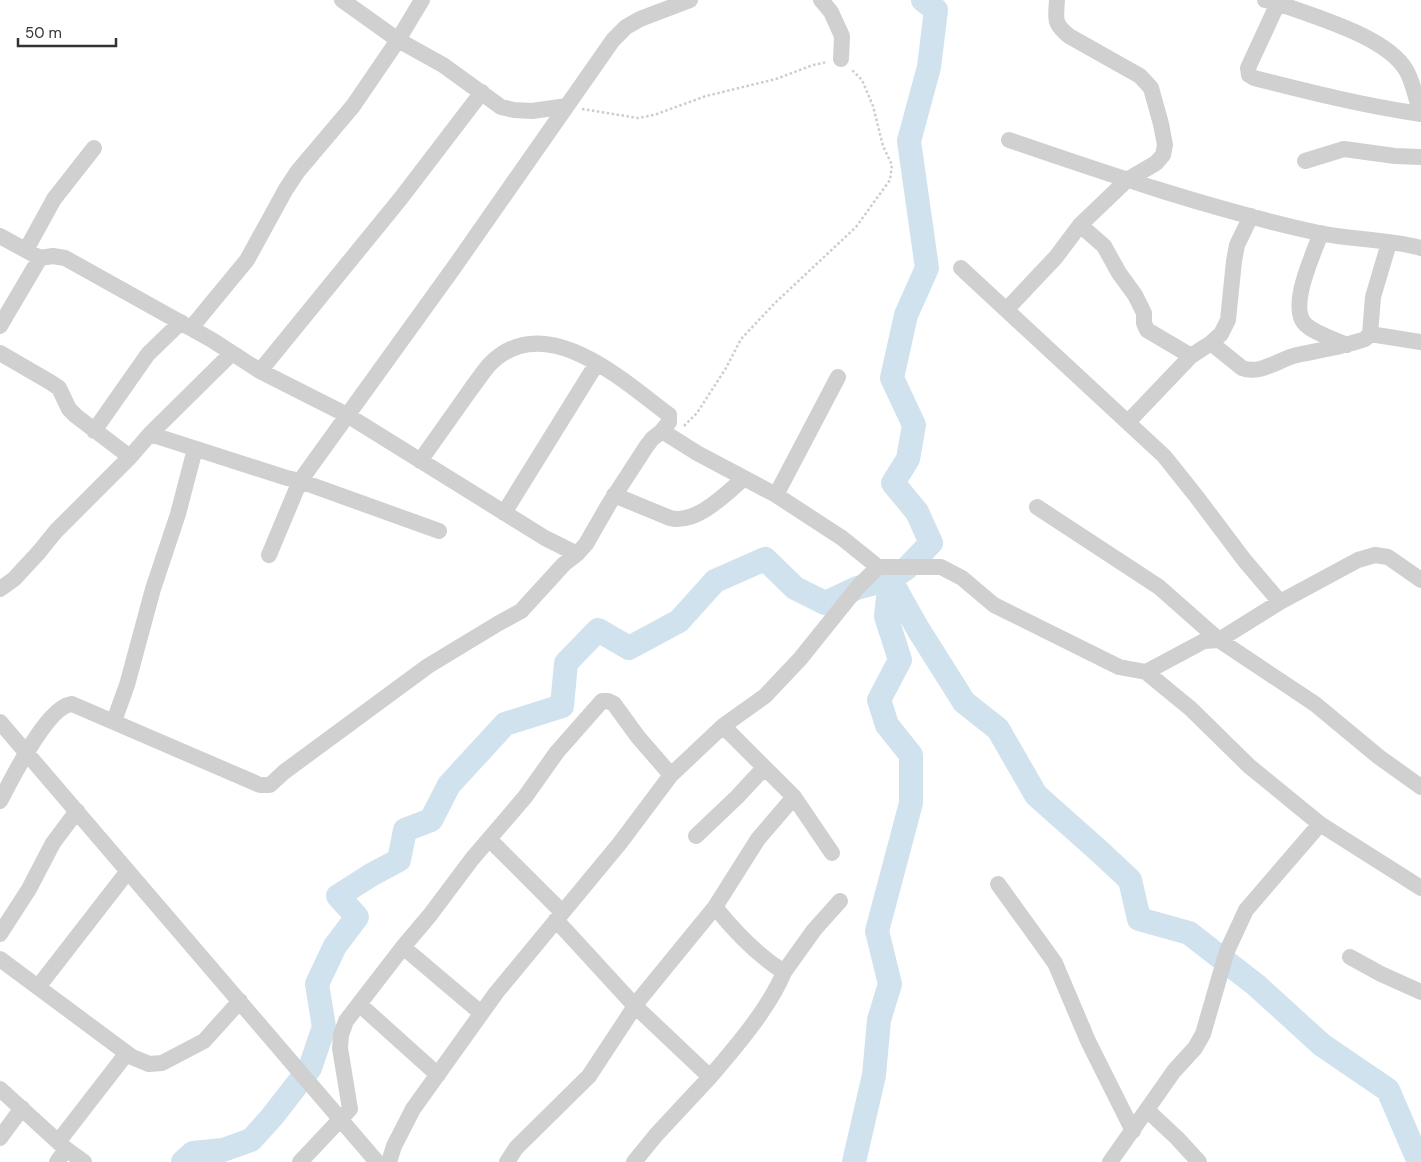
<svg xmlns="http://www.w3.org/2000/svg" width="1421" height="1162" font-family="'DM Sans',sans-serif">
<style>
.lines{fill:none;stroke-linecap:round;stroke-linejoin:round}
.river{stroke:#cfe2ee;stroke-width:24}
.path{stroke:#cdcdcd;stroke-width:2.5;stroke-dasharray:2.5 2.5;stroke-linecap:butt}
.minor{stroke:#d0d0d0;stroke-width:16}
</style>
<rect width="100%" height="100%" fill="#fff"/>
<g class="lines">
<path class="river" d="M890,579L918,629L964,702L998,729L1036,795L1099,851L1130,880L1139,919L1189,933L1256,985L1322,1045L1388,1090L1419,1162
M183,1162L193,1153L223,1150L251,1140L271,1118L310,1068L324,1027L317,984L335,946L357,917L338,896L371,875L399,860L405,830L431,820L449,785L505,724L562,706L566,663L598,630L629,648L679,621L715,581L765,559L795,588L825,603L857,588L890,579L907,568L931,543L917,512L893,483L908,459L914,425L892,378L906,315L927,268L909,141L929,67L936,10L923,0
M854,1162L874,1075L879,1020L890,984L877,931L911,803V755L887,725L879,700L900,660L886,616L890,579"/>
<path class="path" d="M582,109L638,118L654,115L706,96L776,79L813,65L827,62
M684,426L697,413L726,368L741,339L775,303L856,227L890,180L892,165L883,146L873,106L862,80L851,69"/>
<path class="minor" d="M342,0L398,40L443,65L501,107L514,110L532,111L567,106
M821,0L831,12L842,36L841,59
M1265,0L1278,3C1314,17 1386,36 1406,70C1413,81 1416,100 1421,113
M1278,3L1248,68L1249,75L1254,78C1309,92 1365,106 1421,114
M1009,140C1111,175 1214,210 1319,233C1353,240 1388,239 1421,248
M1305,161L1344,149L1395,156L1421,157
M1080,225L1104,246L1119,273L1135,295L1144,313V323L1147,330L1191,356
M1321,233C1314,253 1287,308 1306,325C1316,334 1334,339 1347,345
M0,236L40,258L53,256L65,258L83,268L212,340L260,371L347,415L545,538L577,554L586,544L609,504L646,447L652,439L662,431L697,453L776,495L842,538L878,567H941L962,578L994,605L1119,667L1146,672L1191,709L1249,766L1320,824L1421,888
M26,250L54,199L94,148
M961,268L1164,456L1196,496L1245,561L1280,602
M1007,309L1056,257L1080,225L1127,180L1156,163L1163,155L1165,145L1161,124L1151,88L1140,76L1069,36C1053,23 1056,19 1057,0
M0,326L40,258
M191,328L247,260L286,189L298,171L353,106L398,40L422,0
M1370,334L1421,342
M1211,343L1242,368C1261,375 1279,359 1297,355C1320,350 1343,347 1365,339L1370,334L1373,297L1389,243
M0,353L50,382L59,388L69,409L76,416L130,457
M260,371L401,198L482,92
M1128,422L1191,356L1211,343L1221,334L1228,320L1234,261L1237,245L1251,216
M94,431L148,354L181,322
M150,434L287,478L300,481L455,266L613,40L626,27L640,19L690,0
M420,461C437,437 454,413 471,389C477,381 483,372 489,365C544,307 624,381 669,415V422L662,431
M614,495L670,518C696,525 727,493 744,478
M776,495L838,377
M1037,507L1159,587L1219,640L1315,704L1379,757L1421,787
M504,513L597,363
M269,555L300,481L439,531
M0,589L14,579L39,552L56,531L130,457L150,434L231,354
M1146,672L1204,641L1219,640L1280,602L1358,560L1375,555L1388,557L1421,580
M114,721L127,685L153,589L178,514L195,449
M0,722L377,1162
M794,797L832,853
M0,801C12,779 47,706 72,704L260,785H270L284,772L428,666L499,623L521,611L564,564L577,554
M696,836L737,797L764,768
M489,839L562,912
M998,884L1055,963L1088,1041L1133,1131
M556,920L635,1006L710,1077C735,1048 770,1007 784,972C757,955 735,932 715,907
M0,934L29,889L53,843L77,811
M403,947L481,1013
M1350,957L1381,974L1421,992
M0,959L132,1057L149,1064L162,1063L204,1041L240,1001
M784,972L814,930L840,901
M38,987L128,871
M359,1004L438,1075
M0,1089L66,1149L84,1162
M1147,1110L1177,1138L1199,1162
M0,1138L22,1108
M58,1142L127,1053
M57,1162L66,1149
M300,1162L350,1109L340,1048L341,1035L346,1021L403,947L430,915L472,859L525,797L557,752L602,701H608L614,704L638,737L671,775
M389,1162L394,1146L413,1109L496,993L620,843L671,775L723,726L765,696L800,659L857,588L878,567
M507,1162L516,1148L589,1076L639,1000L715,907L758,839L794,797L723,726
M634,1162L656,1135L710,1077
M1110,1162L1174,1071L1195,1048L1203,1034L1227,951L1246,910L1320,824"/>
</g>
<path d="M18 38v8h98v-8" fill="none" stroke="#333333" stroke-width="2.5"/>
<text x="25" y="38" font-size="15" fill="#333333" stroke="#ffffff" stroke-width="4" paint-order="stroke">50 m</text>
</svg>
